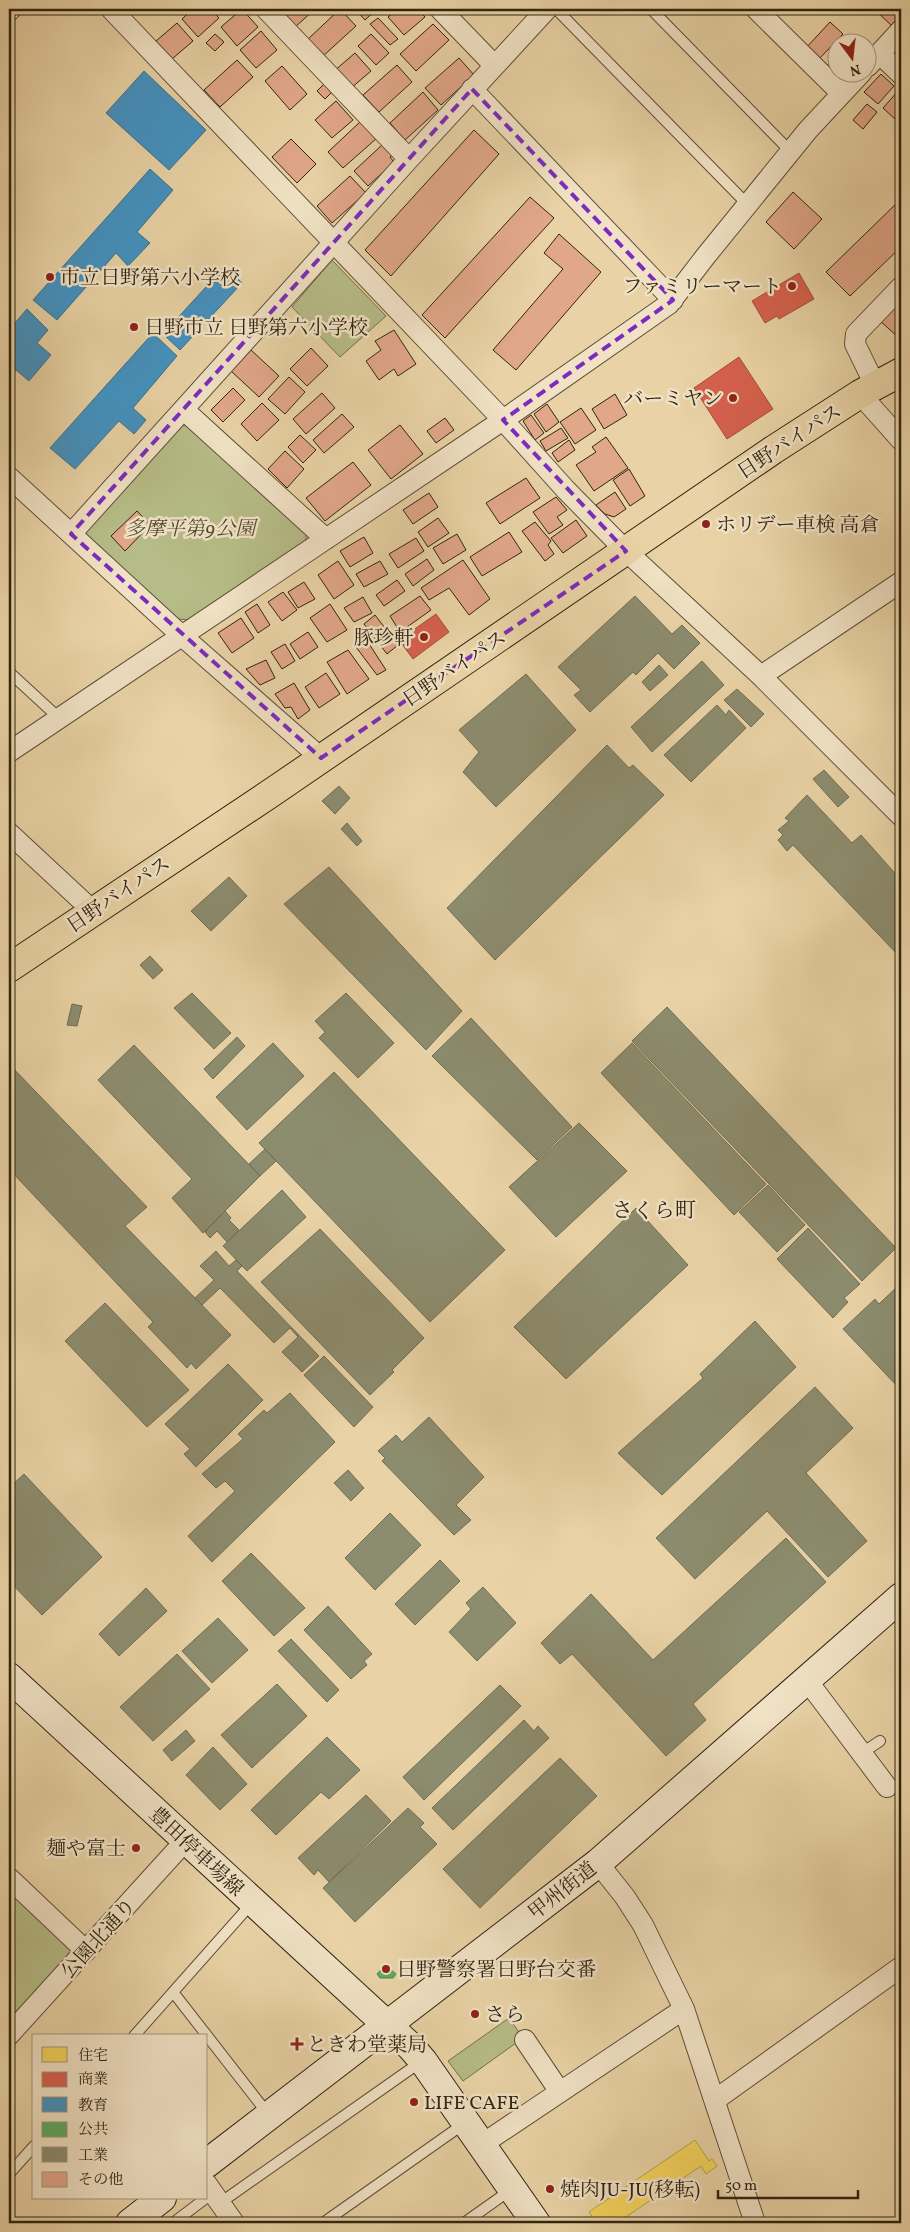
<svg xmlns="http://www.w3.org/2000/svg" width="910" height="2232" font-family="Vollkorn,'Noto Serif JP',serif">
<style>
.green{fill:#b6bc87;stroke:#73704d}
.homes{fill:#f6d55c;stroke:#bba046}
.shops{fill:#d6604d;stroke:#a44e3c}
.schools{fill:#4393c3;stroke:#3d728e}
.public{fill:#5aae61;stroke:#4d854a}
.industry{fill:#8c8c6e;stroke:#706d53}
.building{fill:#e1a789;stroke:#302413}
.lines{fill:none;stroke-linecap:round;stroke-linejoin:round}
.lane-casing{stroke:#5e5038;stroke-width:12}
.street-casing{stroke:#5e5038;stroke-width:22}
.secondary-casing{stroke:#302413;stroke-width:30}
.highway-casing{stroke:#302413;stroke-width:30}
.lane{stroke:#f1e2c5;stroke-width:10}
.street{stroke:#f1e2c5;stroke-width:20}
.secondary{stroke:#f1e2c5;stroke-width:28}
.highway{stroke:#e9d3a6;stroke-width:28}
.marked{fill:none;stroke:#7b2cbf;stroke-width:4;stroke-dasharray:10 6;stroke-linejoin:round}
.poi-dot{fill:#8f2418;stroke:#f1e2c5;stroke-width:2}
.labels{text-anchor:middle;stroke-width:5;stroke-linejoin:round;paint-order:stroke}
.poi-label{font-size:20px;fill:#302413;stroke:#f1e2c5;text-anchor:start}
.street-label{font-size:20px;fill:#302413;stroke:#f1e2c5}
.park-label{font-size:20px;font-style:italic;fill:#524a30;stroke:#f1e2c5}
.neighbourhood-label{font-size:21px;fill:#302413;stroke:#f1e2c5}
</style>
<rect width="100%" height="100%" fill="#e9d3a6"/>
<filter id="stains"><feTurbulence type="fractalNoise" baseFrequency=".004" numOctaves="4"/><feColorMatrix values="0 0 0 0 .2 0 0 0 0 .09 0 0 0 0 .02 0 0 0 .5 -.17"/></filter>
<radialGradient id="worn" r=".72"><stop offset=".6" stop-color="#630" stop-opacity="0"/><stop offset="1" stop-color="#630" stop-opacity=".3"/></radialGradient>
<path class="green" d="M332,260L386,316L340,357L292,307Z
M192,425L306,534V542L189,620L178,619L86,535L88,525L178,426Z
M9,1878L86,1951L9,2035Z
M509,2018L523,2038L463,2081L448,2061Z"/>
<path class="homes" d="M695,2140L709,2161L712,2159L717,2166L706,2174L701,2166L617,2223H597L589,2212Z"/>
<path class="shops" d="M799,273L814,299L779,319L777,316L765,323L752,301Z
M739,357L773,409L727,439L694,388Z
M436,614L449,632L413,659L399,640Z"/>
<path class="schools" d="M144,71L206,130L169,170L106,113Z
M150,169L173,190L137,232L150,243L128,266L116,253L57,320L33,300Z
M225,266L242,283L180,350L163,334Z
M27,309L48,330L37,343L51,355L29,381L16,370L9,377V330Z
M153,333L177,356L133,408L146,420L134,434L119,421L75,469L50,448Z"/>
<path class="public" d="M385,1965L396,1974L393,1978H380L377,1974Z"/>
<path class="industry" d="M635,596L672,634L682,625L700,643L674,669L658,653L636,675L633,672L590,712L574,695L581,690L558,667Z
M702,661L724,685L652,752L631,727Z
M659,665L668,675L650,691L642,682Z
M526,674L576,730L496,807L463,772L479,752L459,730Z
M737,689L764,714L751,727L724,700Z
M717,705L726,715L729,710L746,728L691,782L664,755Z
M607,745L629,768L633,765L664,795L495,960L447,908Z
M824,770L849,797L838,807L813,779Z
M339,786L350,798L335,814L322,801Z
M807,795L852,843L861,835L901,880V953L899,956L793,845L787,851L778,840L783,835L778,830L789,821L785,818Z
M347,823L362,841L357,846L341,829Z
M329,867L462,1011L426,1050L284,904Z
M229,877L247,896L211,931L191,911Z
M150,956L163,970L153,979L140,965Z
M192,993L231,1033L214,1049L174,1008Z
M346,993L394,1043L358,1078L319,1038L325,1032L315,1021Z
M72,1004L82,1006L77,1026L67,1025Z
M667,1007L896,1248L862,1281L632,1041Z
M471,1018L572,1127L537,1160L432,1056Z
M237,1037L245,1046L213,1079L204,1069Z
M273,1043L304,1076L247,1130L216,1097Z
M632,1043L766,1184L734,1215L601,1073Z
M134,1045L260,1176L203,1233L172,1198L192,1179L98,1080Z
M9,1064L147,1207L125,1226L231,1335L196,1369L191,1363L187,1368L148,1327L153,1322L9,1169Z
M334,1072L505,1250L430,1322L259,1143Z
M579,1123L627,1171L556,1237L509,1187Z
M265,1149L276,1161L260,1176L249,1164Z
M768,1185L805,1225L777,1252L739,1212Z
M282,1190L306,1217L247,1271L223,1246Z
M636,1208L688,1265L566,1379L514,1327Z
M225,1211L231,1218L229,1220L239,1230L227,1242L217,1231L210,1238L205,1232Z
M808,1228L860,1284L844,1298L848,1302L833,1318L777,1259Z
M320,1229L424,1338L392,1370L394,1372L370,1395L261,1282Z
M216,1251L229,1266L236,1260L242,1266L237,1271L319,1356L302,1372L282,1352L298,1337L290,1328L274,1343L220,1288L202,1305L195,1298L214,1280L200,1266Z
M901,1283V1385L899,1388L843,1329L875,1299L879,1304Z
M105,1303L189,1390L147,1427L65,1341Z
M755,1321L796,1367L662,1495L618,1453L703,1378L700,1374Z
M324,1356L373,1407L354,1427L304,1375Z
M228,1364L263,1400L196,1467L184,1454L190,1449L165,1424Z
M815,1387L853,1428L806,1473L867,1541L828,1577L767,1511L695,1579L656,1538Z
M290,1393L335,1442L212,1562L188,1536L235,1491L225,1481L216,1488L202,1474L243,1439L238,1434L264,1410L267,1413Z
M429,1417L484,1477L456,1505L471,1520L454,1535L382,1461L385,1458L378,1451L396,1435L402,1442Z
M348,1470L364,1488L351,1501L334,1483Z
M24,1474L102,1557L42,1615L9,1581V1488Z
M390,1513L421,1545L375,1590L345,1558Z
M786,1538L826,1582L693,1704L706,1720L666,1756L572,1654L560,1664L541,1643L591,1594L653,1660Z
M251,1553L305,1608L274,1636L222,1581Z
M440,1560L460,1581L415,1625L395,1604Z
M483,1587L516,1623L477,1661L449,1632L471,1609L466,1603Z
M146,1588L167,1611L119,1656L99,1634Z
M328,1606L372,1654L364,1661L367,1665L351,1679L304,1630Z
M218,1618L248,1650L212,1683L182,1651Z
M291,1639L339,1690L327,1702L278,1651Z
M177,1654L210,1689L153,1741L120,1707Z
M277,1684L307,1716L252,1768L221,1735Z
M500,1685L521,1706L424,1800L403,1777Z
M524,1720L534,1731L538,1726L549,1738L453,1830L432,1808Z
M186,1730L195,1741L172,1761L163,1750Z
M327,1737L360,1770L329,1799L321,1792L276,1835L251,1810Z
M213,1747L247,1784L220,1810L186,1775Z
M560,1758L597,1796L480,1908L443,1869Z
M366,1795L391,1821L329,1882L318,1870L314,1875L298,1858Z
M408,1808L424,1823L420,1827L437,1844L355,1922L323,1888Z"/>
<path class="building" d="M193,9H211L219,18L198,37L182,19Z
M242,9L258,27L237,46L221,27Z
M280,9H315L294,28L278,11Z
M340,9L356,26L322,57L307,40Z
M355,9H377L365,20Z
M398,9H418L425,17L404,35L388,17Z
M874,9H901V15L891,25Z
M378,18L398,39L390,45L370,24Z
M830,22L843,34L819,59L806,48Z
M177,23L193,41L172,59L156,41Z
M433,24L449,40L416,71L400,54Z
M261,31L277,50L256,68L240,50Z
M215,34L224,42L215,51L206,43Z
M371,34L389,53L376,65L358,46Z
M355,53L371,71L350,89L334,71Z
M837,56L838,72H848L839,80L826,66Z
M459,58L474,75L441,105L425,88Z
M237,60L253,77L220,107L204,90Z
M397,65L412,82L379,112L363,95Z
M282,66L307,94L290,110L265,81Z
M881,74L894,86L878,104L864,92Z
M326,82L334,90L325,99L317,91Z
M899,90L901,91V115L896,120L883,108Z
M423,92L438,110L405,140L390,123Z
M336,101L353,120L332,138L315,120Z
M867,104L877,112L863,129L853,120Z
M361,121L377,138L343,168L328,152Z
M474,130L499,154L391,276L365,250Z
M291,139L316,164L297,183L272,157Z
M382,145L392,156L390,157L394,162L368,186L354,171Z
M350,176L366,193L332,223L317,206Z
M793,192L822,219L794,249L766,222Z
M530,197L554,218L445,338L422,315Z
M901,199V247L850,296L826,272Z
M559,234L601,272L516,370L493,350L563,269L544,253Z
M901,296V333L898,337L879,320Z
M394,330L416,364L398,376L394,369L379,380L366,361L381,350L375,341Z
M311,348L328,366L307,386L290,369Z
M251,350L279,376L259,397L231,371Z
M289,377L305,392L285,414L268,399Z
M233,388L245,400L223,422L211,410Z
M322,393L335,408L306,434L293,419Z
M615,394L627,415L604,429L592,409Z
M262,403L279,420L257,441L241,424Z
M547,404L559,422L546,432L534,414Z
M581,408L596,430L575,444L560,422Z
M342,414L354,427L324,453L313,440Z
M531,415L544,433L535,440L523,421Z
M445,418L454,430L436,443L427,431Z
M400,425L423,454L391,479L368,450Z
M561,428L568,438L546,451L540,441Z
M300,435L316,450L303,463L288,447Z
M606,437L628,468L594,491L576,465L596,452L592,447Z
M569,440L575,450L558,462L552,453Z
M285,451L304,469L287,488L268,469Z
M353,462L371,485L325,521L306,498Z
M629,469L645,496L630,506L613,480Z
M526,478L540,498L500,524L486,503Z
M615,492L626,509L614,517L605,514L596,505Z
M429,493L438,507L413,524L403,510Z
M556,497L567,510L557,517L563,525L549,534L533,512Z
M137,511L150,525L125,551L111,536Z
M438,518L449,533L428,547L418,532Z
M576,520L587,536L563,553L551,538Z
M535,522L551,541L548,545L554,554L545,561L522,531Z
M509,532L522,552L482,576L470,557Z
M457,534L466,550L443,564L433,548Z
M364,537L373,553L350,567L340,551Z
M416,538L424,551L398,568L389,554Z
M427,559L434,570L413,586L405,574Z
M463,560L490,599L469,615L449,588L429,600L421,588Z
M338,561L354,585L334,599L318,575Z
M380,561L388,574L364,587L356,574Z
M397,580L405,591L384,606L376,595Z
M304,582L315,599L298,608L288,592Z
M283,592L297,610L282,621L268,602Z
M420,596L431,610L400,632L390,616Z
M363,597L372,613L354,622L344,608Z
M257,604L270,625L258,633L245,612Z
M330,604L347,630L327,642L310,618Z
M375,615L398,645L387,654L364,624Z
M241,618L254,638L232,653L218,633Z
M308,632L318,647L300,659L290,644Z
M364,636L386,670L377,675L353,643Z
M285,644L295,661L282,669L271,652Z
M348,650L369,679L347,694L327,662Z
M266,660L275,678L260,685L246,669Z
M326,673L340,694L319,708L305,687Z
M294,683L310,710L298,719L291,707L285,708L275,694Z"/>
<g class="lines">
<defs>
<path id="lane" d="M556,9L747,204
M651,9L790,151
M9,672L59,718
M862,1753L880,1741
M173,1992L268,2114
M134,2036L252,1903
M9,2174L34,2146
M220,2203L422,2061
M173,2223L206,2198
M323,2223L465,2123
M464,2223L512,2189"/>
<path id="street" d="M111,9L503,420L566,490L626,551L761,676L901,816
M266,9L409,159
M440,9L494,65
M756,9L841,93
M9,11L11,9
M880,54L901,74
M868,66L901,30
M472,89L673,300
M875,385L855,344L856,334L901,287
M860,394L901,440
M184,410L326,539
M9,477L182,636L321,758
M71,534L409,159L547,9
M761,676L901,582
M9,752L503,420L669,304L705,257L808,130L862,72
M9,833L93,911
M806,1679L887,1787
M598,1863L625,1897L643,1925L684,2009L755,2223
M9,1878L86,1951
M9,2035L186,1840
M525,2040L560,2092
M715,2100L901,1967
M481,2145L684,2009
M206,2183L234,2223"/>
<path id="secondary" d="M9,1677L411,2047L423,2061L536,2223
M206,2164L598,1863L901,1597
M130,2223L162,2198"/>
<path id="highway" d="M9,968L271,793L773,450L860,394L901,372"/>
</defs>
<use href="#lane" class="lane-casing"/>
<use href="#street" class="street-casing"/>
<use href="#secondary" class="secondary-casing"/>
<use href="#highway" class="highway-casing"/>
<use href="#lane" class="lane"/>
<use href="#street" class="street"/>
<use href="#secondary" class="secondary"/>
<use href="#highway" class="highway"/>
</g>
<path class="marked" d="M472,89L673,300L503,420L626,551L321,758L71,534Z"/>
<g class="poi-dot">
<circle cx="50" cy="277" r="5"/>
<circle cx="792" cy="286" r="5"/>
<circle cx="134" cy="327" r="5"/>
<circle cx="733" cy="398" r="5"/>
<circle cx="706" cy="524" r="5"/>
<circle cx="424" cy="637" r="5"/>
<circle cx="136" cy="1848" r="5"/>
<circle cx="386" cy="1969" r="5"/>
<circle cx="475" cy="2014" r="5"/>
<path d="M294.5 2036.5h5v5h5v5h-5v5h-5v-5h-5v-5h5z"/>
<circle cx="414" cy="2102" r="5"/>
<circle cx="550" cy="2189" r="5"/>
</g>
<g class="labels">
<g class="poi-label">
<text x="60" y="284">市立日野第六小学校</text>
<text x="782" y="293" text-anchor="end">ファミリーマート</text>
<text x="144" y="334">日野市立 日野第六小学校</text>
<text x="723" y="405" text-anchor="end">バーミヤン</text>
<text x="716" y="531">ホリデー車検 高倉</text>
<text x="414" y="644" text-anchor="end">豚珍軒</text>
<text x="126" y="1855" text-anchor="end">麺や富士</text>
<text x="396" y="1976">日野警察署日野台交番</text>
<text x="485" y="2021">さら</text>
<text x="307" y="2051">ときわ堂薬局</text>
<text x="424" y="2109">LIFE CAFE</text>
<text x="560" y="2196">焼肉JU-JU(移転)</text>
</g>
<g class="street-label">
<text transform="translate(789 441) rotate(-33)" y="7">日野バイパス</text>
<text transform="translate(454 668) rotate(-34)" y="7">日野バイパス</text>
<text transform="translate(118 894) rotate(-34)" y="7">日野バイパス</text>
<text transform="translate(197 1851) rotate(43)" y="7">豊田停車場線</text>
<text transform="translate(562 1890) rotate(-38)" y="7">甲州街道</text>
<text transform="translate(98 1938) rotate(-48)" y="7">公園北通り</text>
</g>
<g class="park-label">
<text x="190" y="535">多摩平第9公園</text>
</g>
<g class="neighbourhood-label">
<text x="654" y="1217">さくら町</text>
</g>
</g>
<rect width="910" height="2232" fill="none" stroke="#e9d3a6" stroke-width="30"/>
<rect x="10" y="10" width="890" height="2212" fill="none" stroke="#302413" stroke-width="2.5"/>
<rect x="15" y="15" width="880" height="2202" fill="none" stroke="#302413"/>
<rect x="32" y="2034" width="175" height="165" fill="#f1e2c5" stroke="#a4967e"/>
<rect x="42" y="2047" width="25" height="15" fill="#f6d55c" stroke="#a4967e"/>
<text x="78" y="2060" font-size="15" fill="#302413">住宅</text>
<rect x="42" y="2072" width="25" height="15" fill="#d6604d" stroke="#a4967e"/>
<text x="78" y="2084" font-size="15" fill="#302413">商業</text>
<rect x="42" y="2097" width="25" height="15" fill="#4393c3" stroke="#a4967e"/>
<text x="78" y="2110" font-size="15" fill="#302413">教育</text>
<rect x="42" y="2122" width="25" height="15" fill="#5aae61" stroke="#a4967e"/>
<text x="78" y="2134" font-size="15" fill="#302413">公共</text>
<rect x="42" y="2147" width="25" height="15" fill="#8c8c6e" stroke="#a4967e"/>
<text x="78" y="2160" font-size="15" fill="#302413">工業</text>
<rect x="42" y="2172" width="25" height="15" fill="#e1a789" stroke="#a4967e"/>
<text x="78" y="2184" font-size="15" fill="#302413">その他</text>
<g transform="translate(852 58) rotate(165)"><circle r="24" fill="#f1e2c5" stroke="#a4967e"/>
<path d="M0-4L9 19L0 12L-9 19Z" fill="#8f2418"/>
<text y="-8" font-size="14" font-weight="bold" text-anchor="middle" fill="#302413">N</text>
</g>
<path d="M718 2190v8h140v-8" fill="none" stroke="#302413" stroke-width="2.5"/>
<text x="725" y="2190" font-size="15" fill="#302413" stroke="#f1e2c5" stroke-width="4" paint-order="stroke">50 m</text>
<rect width="100%" height="100%" filter="url(#stains)"/>
<rect width="100%" height="100%" fill="url(#worn)"/>
</svg>
